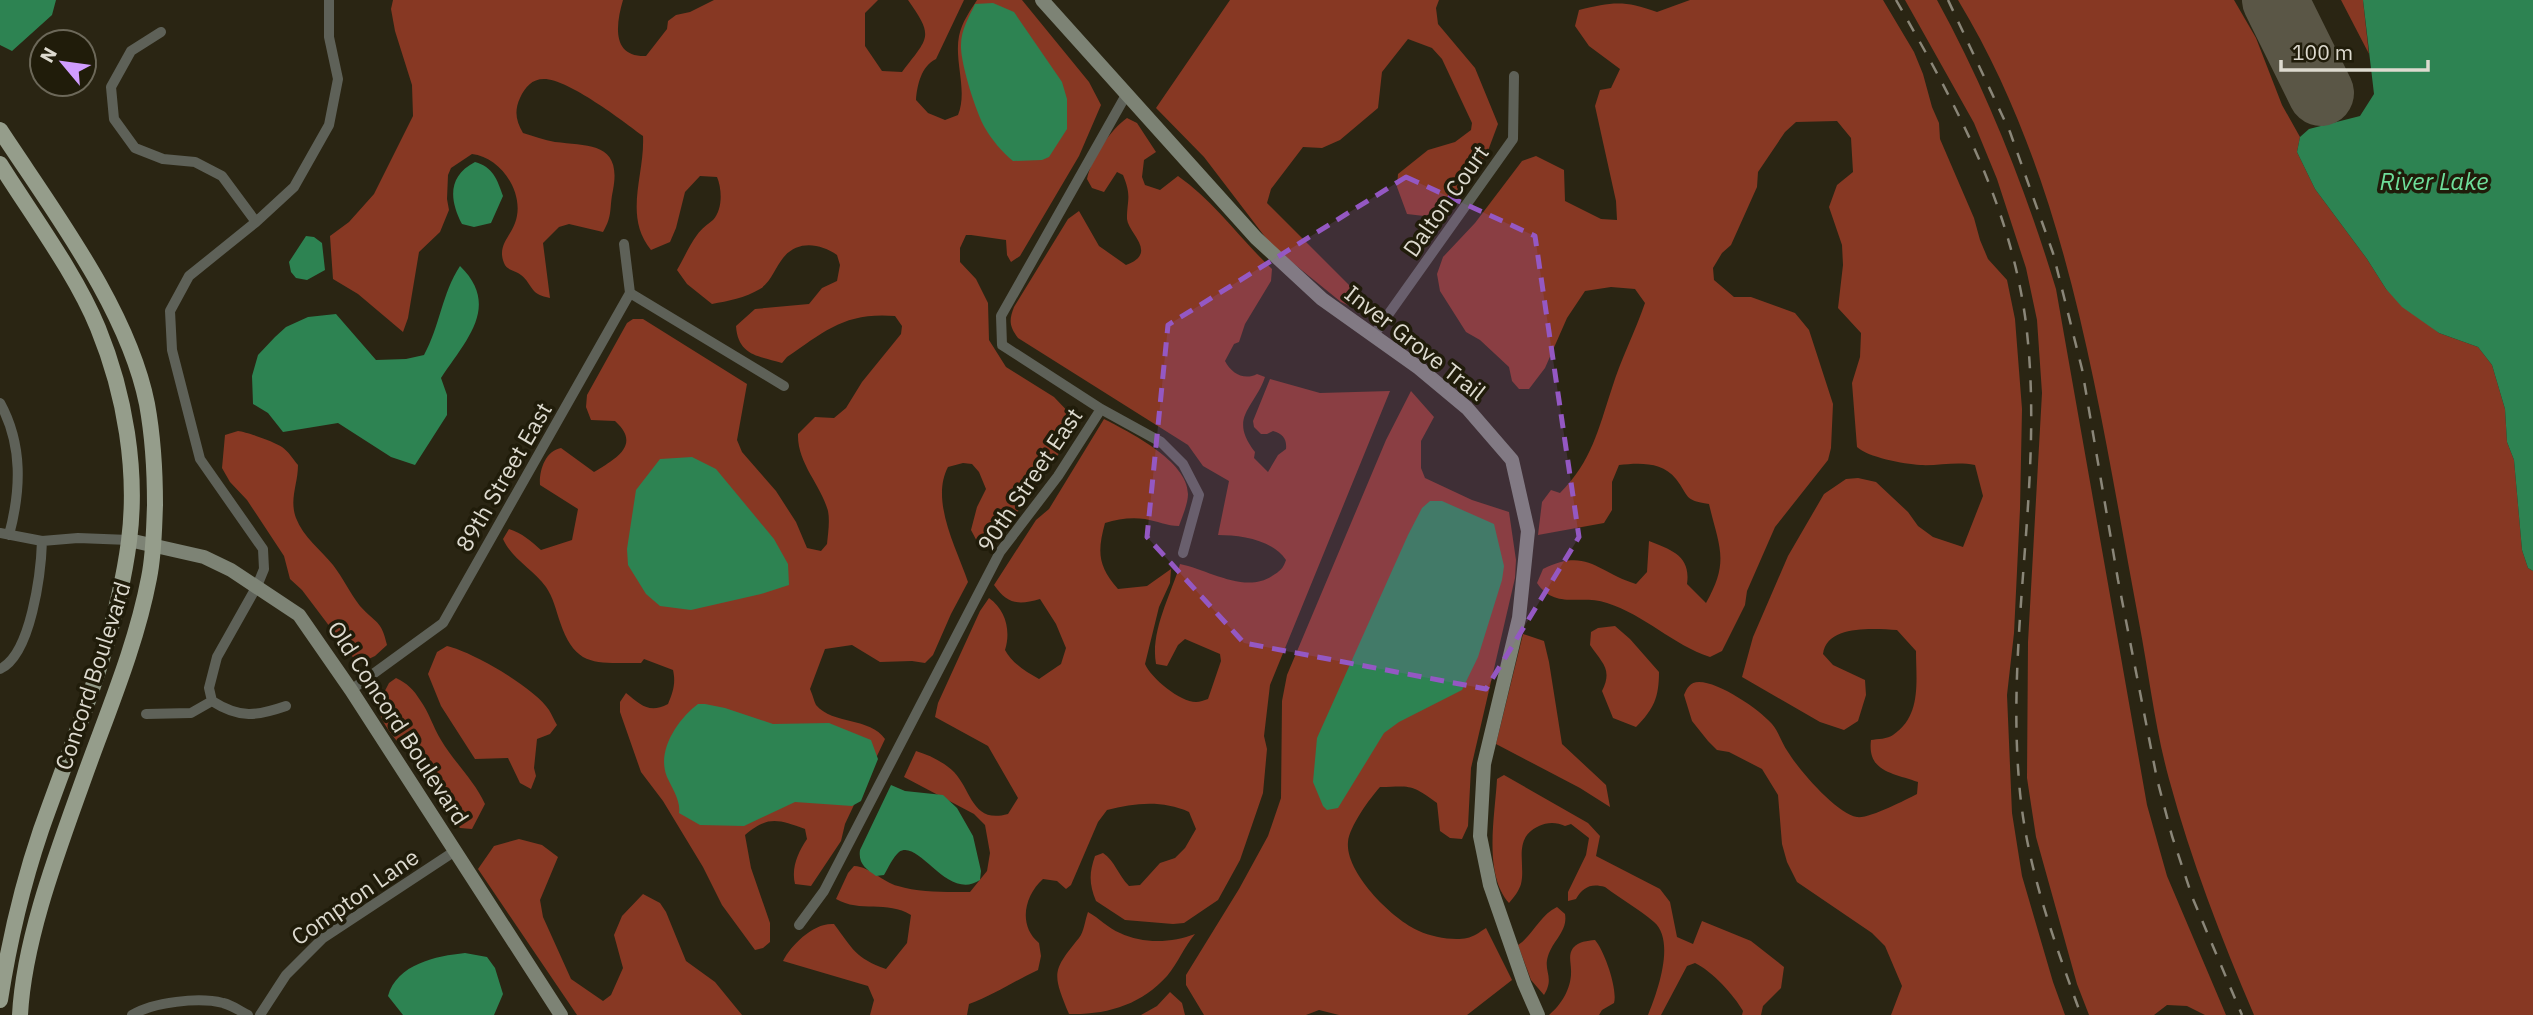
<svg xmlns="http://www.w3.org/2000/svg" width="2533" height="1015" font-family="'IBM Plex Sans',sans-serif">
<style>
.forest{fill:#873823}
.water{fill:#2d8352}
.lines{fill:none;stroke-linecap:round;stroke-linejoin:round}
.runway{stroke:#5a5646;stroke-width:66}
.street{stroke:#5e6158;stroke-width:10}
.secondary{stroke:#7d8375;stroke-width:14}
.primary{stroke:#959d8b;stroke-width:16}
.rail{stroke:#8a8678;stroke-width:2.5;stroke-dasharray:12 12;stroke-linecap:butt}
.marked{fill:#9458c3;fill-opacity:0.2;stroke:#9458c3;stroke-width:5;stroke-dasharray:14 9;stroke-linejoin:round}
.labels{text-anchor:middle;stroke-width:7;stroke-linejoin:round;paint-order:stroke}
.street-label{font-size:23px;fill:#dddacf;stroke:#201c0a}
.water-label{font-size:24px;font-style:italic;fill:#6ede9a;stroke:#201c0a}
</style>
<rect width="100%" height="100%" fill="#2a2513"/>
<path class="forest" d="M393,0H623C616,24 611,57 646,56L667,29L668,21L676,15L690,12L714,0H878L865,13V46L882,71L902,72C928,37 935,38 908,0H964L936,59C921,66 917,86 916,100L928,113L945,120L958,115C968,90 954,62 959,36C962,22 970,11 977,0H1022L1089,82L1101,105L1079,156L1020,256L1011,262L1007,255L1006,240L971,235H966L960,248V262L976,279L988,303L989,340L1006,367L1054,397L1076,420L1075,431L993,546L981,549L971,530L977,507L986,489L979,472L972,464L963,463L948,467C930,501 957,549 968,582L951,614L933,655L925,663L912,661L880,662L852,645L825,649L810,689C812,693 814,701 816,705C833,725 870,717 885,739L845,824L841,841L811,886L795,884C791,868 798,852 807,839L805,829C779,820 768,815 745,835L751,868L770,923V942L763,948L755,950L722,905L703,867L663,801L641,772L620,712V702L626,693C641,705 649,714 668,704C673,692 676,683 673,670L644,659L641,663C598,662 576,670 560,622C556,610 553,597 546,587C533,569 512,559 503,539L509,529C522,533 531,541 541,550L572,540L578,509L540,485C539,471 545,451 561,448L594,472C615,459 642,445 615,421L591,420L586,407L587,395L627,323L633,319H643L747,384L737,440L742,452L776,491L796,522L807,548L821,551L827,544C828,534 830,521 828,511C821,485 797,463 798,434L815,417L834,418L846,408L862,382L901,334L902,326L895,316C845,312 825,331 787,357L782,363C759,356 738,356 736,326L755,309L809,304L822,288L837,281L840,265L837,255C820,243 797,240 783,258C775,268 771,282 760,289C745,298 728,301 712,304L687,284L677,270C684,258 689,246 697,235C702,228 707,225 713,220C723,209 722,189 717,177L700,176L685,192L676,228L670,242L651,250C623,216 645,175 643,136C623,121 568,79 544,79C532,79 525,87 520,98C514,111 516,121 523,133C534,136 544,140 555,142C590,146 622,143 613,190C609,209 613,215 603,232L569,224L559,227L543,243L550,298C545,297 538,295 535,292C530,287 527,279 521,275C516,270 507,271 504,263C497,246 510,237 515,223C526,194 501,157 472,154L451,168L448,175L447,199L449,210L440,232L419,252L408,318L403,332L358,294L333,279L330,236L349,222L374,194L413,116L412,85L395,31L391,9Z
M1230,0H1439L1436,8L1438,24L1475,68L1498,124L1486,156L1440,211L1424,216L1407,214L1397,187L1398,174L1428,150L1455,142L1471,130L1472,123L1442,59L1432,48L1408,39L1382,72L1378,108L1340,140L1322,148L1303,147L1271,189L1267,203L1350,286C1355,293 1357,299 1352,307L1341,302L1272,246L1204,157L1156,108Z
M1690,0H1883L1914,52L1923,74L1932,107L1939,123L1940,139L1974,218L1980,240L1988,259L2007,280L2015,319L2022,409L2020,509L2014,633L2007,695L2012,813L2022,876L2053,982L2065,1015H1891L1902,986L1885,946L1872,933L1797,882L1787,862L1782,844L1778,795L1762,769L1729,752L1717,750L1708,741L1692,721L1684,695C1687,688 1690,682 1699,682C1719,682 1759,709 1772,724C1779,732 1782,744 1788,752C1799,770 1837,814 1857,817C1869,819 1905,800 1917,794L1918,782C1893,773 1867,772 1871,740C1877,739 1888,739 1893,735C1922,716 1916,681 1916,651L1897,630C1875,629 1827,624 1823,654L1833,665L1865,680L1866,695L1858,721L1844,730L1820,722L1742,677L1753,637L1788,556L1824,494L1846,479L1858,478L1876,482L1908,512L1918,526L1933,537L1963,547L1983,496L1975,465C1956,461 1939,466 1920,465C1904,464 1867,457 1857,447L1852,383L1860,357L1861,333L1838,308L1843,265L1842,245L1829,207L1837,185L1853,172L1851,138L1837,121L1796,122L1785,132L1758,172L1757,187L1731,245L1722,253L1713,268L1714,280L1734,297H1751L1795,313L1809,330L1833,404L1831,448L1828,460L1775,527L1747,591L1745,605L1722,651L1710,657C1673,645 1645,615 1607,603C1581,594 1555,610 1537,583L1543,569C1587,547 1597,572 1636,584L1647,572L1649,541C1672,550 1691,556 1687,584L1706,603C1730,561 1719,547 1709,504C1683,500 1690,497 1676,479C1662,461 1638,463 1619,465L1612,482V510L1604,523L1538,535L1542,502L1551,490L1560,493C1592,461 1598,430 1612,388C1621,359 1635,332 1645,303L1635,289L1611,287L1585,291L1567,318L1545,368L1529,389H1519L1512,381L1509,367L1480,340L1466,332L1440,291L1437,274L1443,257L1475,223L1522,161L1536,156L1564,170L1565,201L1601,219L1617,220L1616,201L1595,106L1600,90L1611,88L1620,69L1589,46L1575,26L1579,10C1612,2 1624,0 1657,12Z
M1905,0H1937C1987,91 2026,190 2056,289L2147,805L2167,876L2226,1015H2205L2187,1006L2167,1005L2154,1015H2089L2077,984L2036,837L2027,778L2028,642L2042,393L2037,320L2026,268L1997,179L1974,123Z
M1958,0H2234L2256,38L2282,105L2300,137L2297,152L2315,189L2367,259L2386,289L2439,333L2478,347L2492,365L2505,409L2507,442L2514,460L2522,550L2528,568L2533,571V1015H2254C2221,938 2191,860 2169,779C2155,728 2149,674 2139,622C2099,410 2071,187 1958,0Z
M2341,0H2363L2369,55V54Z
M1127,118L1137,123L1156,152L1144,160L1142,177L1145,185L1160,190L1178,176C1214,201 1240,239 1272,269L1271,281L1245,324L1239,342L1234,344L1225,361C1231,373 1244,381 1257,374L1265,377C1254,409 1228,417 1255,452L1254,458L1268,472L1278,455L1286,449C1287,439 1283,434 1273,431L1267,434H1261L1254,427L1253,421L1270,379L1320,393L1390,391L1270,685L1264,736L1267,749L1263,793L1240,860L1218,900L1184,923L1173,924L1125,920L1096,901C1089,884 1089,873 1095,856L1103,853C1115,861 1118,875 1129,886L1140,885L1160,863L1175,858L1185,848L1196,829L1189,812C1162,800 1135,803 1107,810L1098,822L1071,885L1066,889L1057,881L1043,879C1024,896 1018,926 1039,943L1041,956L1038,970C1014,981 994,995 969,1004L967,1015H870L874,1000L868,986L783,961C791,945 814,922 834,924C853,949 855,958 886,969L907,943L911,915C887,900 860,913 836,899L848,873L854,866C871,867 882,882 898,886C920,893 948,892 970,892L987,871L990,853L985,825L974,814L904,777L916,751C929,755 944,762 954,772C972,791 972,824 1008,814L1018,798L988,746L935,717L938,703L980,611L989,598C1006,610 1011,631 1005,650C1012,663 1026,672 1039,679L1061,664L1066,648L1056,624L1040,599C1019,605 1008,605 994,585L1036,520L1049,509L1104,419C1129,432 1188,461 1188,494C1188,504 1182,517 1179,526C1167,526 1157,521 1145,519C1131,517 1118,519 1105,523C1097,552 1098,566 1118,589L1147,586L1171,569L1170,583L1159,607L1145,664C1151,678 1180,702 1196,702C1200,702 1204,700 1208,699L1221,661L1220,654L1185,639L1178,645L1167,666L1156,664C1150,631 1171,595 1180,564C1209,570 1245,594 1272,576C1280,571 1283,569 1286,560C1273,540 1241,535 1218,535L1229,481L1203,466L1188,445L1018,338C1009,326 1009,320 1014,307L1068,219L1079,211L1099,246L1126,265C1159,253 1128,233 1127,219C1127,199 1132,197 1123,175L1117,172L1104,192L1092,188L1087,179C1091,159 1110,130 1127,118Z
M1411,391L1434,417L1421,441V468L1425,478L1472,500L1509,512L1516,560L1515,578L1471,768L1468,826L1462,839L1450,838L1440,831L1437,803C1411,784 1412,786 1380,787C1370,798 1349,827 1348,842C1345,873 1393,920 1419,931C1432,937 1454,941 1467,938C1473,937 1480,932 1486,928L1512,980L1467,1015H1339L1319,1010L1306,1015H1204L1186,985V975L1239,889L1268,836L1281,798L1282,701L1287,675L1386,440Z
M238,431C247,432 275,442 282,447C288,451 293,459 298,465C298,484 289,499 296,518C303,537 321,550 333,565C343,578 350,593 360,606C376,624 381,619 387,645L375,656L358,664L302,590L290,579L284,556L247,500L230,482L222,468L225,435Z
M1615,626L1630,639L1659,672C1659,697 1654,709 1636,727L1613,718L1602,691C1613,669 1602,663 1590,645L1591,632L1598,628Z
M1523,634L1544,641L1549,662L1562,744L1606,785L1610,807L1580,788L1496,744Z
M447,646C473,652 535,688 549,710C552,715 554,720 557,725L550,734L537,739L534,768L536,776L531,789L520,783L508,758L475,759L441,706L428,674L437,652Z
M396,678C407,683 414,690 420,700C429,712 433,727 441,740C454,762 474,780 485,804L472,829L460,828C448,813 442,796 432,781C414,755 386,738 377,706L389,683Z
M1504,775L1588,823L1600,836L1596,856L1660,889L1670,902L1677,937L1693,944L1702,921L1751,941L1784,967L1781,988L1763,1006L1761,1015H1742L1743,1011C1734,995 1712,971 1695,963L1687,966L1661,1015H1648C1657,993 1676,941 1654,922C1639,909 1621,899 1605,887C1591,883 1583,887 1576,899L1568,901V892L1586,855L1589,838L1571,824L1565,826C1557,822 1547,822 1539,826C1512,838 1526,864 1521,884C1519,891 1514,897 1509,903C1483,874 1495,816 1497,779Z
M519,839L542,845L558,857L540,900L543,917L571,979L603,1001L611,995L623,968L614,935L622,916L643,894L660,903L666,912L686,961L715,982L742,1015H577L478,869L494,846Z
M1557,907L1565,914C1568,931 1553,940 1548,956C1543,972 1555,977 1544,995L1531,980L1518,945C1533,935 1540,915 1557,907Z
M1088,912C1099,918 1108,928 1120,933C1143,944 1172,943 1195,934C1184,947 1178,963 1167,976C1142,1004 1108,1015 1069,1014C1052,973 1052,971 1079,938C1084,932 1085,920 1088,912Z
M1595,940C1604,950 1618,989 1614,1003L1602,1010L1599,1015H1549C1561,1005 1572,988 1571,970C1571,962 1568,955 1573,948C1579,941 1587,941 1595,940Z
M1170,992L1182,1003L1185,1015H1141L1157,1006Z"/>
<path class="water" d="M0,0H56L52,15L12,51L0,45Z
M2363,0H2533V571L2528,568L2522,550L2514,460L2507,442L2505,409L2492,365L2478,347L2439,333L2402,307L2386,289L2367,259L2315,189L2297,152L2300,137L2309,129L2360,116L2374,94Z
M993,3L1014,12L1062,82L1067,99V129L1049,157L1042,160L1013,161C1002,152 992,140 985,128C976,113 960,62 961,45C961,30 969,17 975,4Z
M475,162C493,167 497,179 503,196L491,223L474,227L462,224C449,199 448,176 475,162Z
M306,236L314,237L322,243L325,270L307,280L296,278L291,272L289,262Z
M460,266C501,306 466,340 441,378L447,395V415L415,465L391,457L338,423L283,432L268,413L253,404L252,376L258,355L275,337L286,327L308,317L336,314L376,360L406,359L424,355C440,326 442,293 460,266Z
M692,457L716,469L774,539L788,564L789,585L761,594L691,610L660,606L646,594L628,565L627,549L636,490L660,459Z
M1430,501H1442L1494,524L1504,566L1502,580L1478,657L1462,690L1399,722L1384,733L1338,808L1327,810L1323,806L1313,782L1317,738L1408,535L1422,508Z
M698,704H705L725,708L773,724L829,723L871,740L878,759L861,801L852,806L795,802L744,826L700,825L679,813C681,801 672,788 667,777C656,751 678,719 698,704Z
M891,785L905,791L943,795L957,808L973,836L981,871L980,880C947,902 919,838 899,852C893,857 888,868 884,875L876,876C866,869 858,864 860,850Z
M465,953L487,957L495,968L503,994L494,1015H403L388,996C397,964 436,956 465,953Z"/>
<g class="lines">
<path class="runway" d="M2275,0L2321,93"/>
<path class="street" d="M161,32L131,51L111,87L114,119L135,148L163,159L195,162L222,176L256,222
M1126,95L1001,316L1002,345L1101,409L1161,442L1183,464L1199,495L1183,553
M630,293L784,386
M1373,336L1513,139L1514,76
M0,403C23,445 21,490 9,535
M0,533L42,541L78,538L129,540
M0,669C31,655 41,573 42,541
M351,690L443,623L630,293L624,244
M286,706C257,716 240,719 212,701L209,688L217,657L257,586L264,569L263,549L200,459L172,350L170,311L189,276L256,222L294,187L329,125L338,79L329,37V0
M146,714L191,713L212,701
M799,925L824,891L1000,552L1058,476L1101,409
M132,1015C153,1002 199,997 223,1003C232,1005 240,1011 248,1015
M260,1015L286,975L323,938L455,851"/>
<path class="secondary" d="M1042,0L1256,238L1322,299L1419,368L1467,408L1512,460L1528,531L1519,618L1484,764L1480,836L1490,885L1524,983L1538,1015
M129,540L204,557L231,570L299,615L351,690L561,1015"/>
<path class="primary" d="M0,130C53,211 128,309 147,404C153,437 155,471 155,505C154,529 154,554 149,578C136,646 108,711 85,775C59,848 24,938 20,1015
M0,164C32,215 76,274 98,328C125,394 138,471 129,541C116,641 74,736 41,830C22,886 9,942 0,1000"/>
<path class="rail" d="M1896,0C1954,101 2008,199 2025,316C2046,471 2006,626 2019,781C2025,863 2053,938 2081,1015
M1948,0L2010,132L2053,253L2082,369L2118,580L2157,779L2172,836L2193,899L2242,1015"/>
</g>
<path class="marked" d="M1406,177L1535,236L1579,537L1486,689L1244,643L1147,537L1168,325Z"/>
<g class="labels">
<g class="street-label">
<text transform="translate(1446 201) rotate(-55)" y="8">Dalton Court</text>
<text transform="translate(1415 343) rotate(38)" y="8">Inver Grove Trail</text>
<text transform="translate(504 477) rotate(-60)" y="8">89th Street East</text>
<text transform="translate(1030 480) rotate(-56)" y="8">90th Street East</text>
<text transform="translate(93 676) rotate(-72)" y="8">Concord Boulevard</text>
<text transform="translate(398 723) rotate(57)" y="8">Old Concord Boulevard</text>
<text transform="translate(355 897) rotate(-35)" y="8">Compton Lane</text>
</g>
<g class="water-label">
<text x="2434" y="190">River Lake</text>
</g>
</g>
<g transform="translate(63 63) rotate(299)"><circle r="33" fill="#201c0a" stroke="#6c6859" stroke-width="2"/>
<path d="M0-5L12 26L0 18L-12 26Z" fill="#d09dff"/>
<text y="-10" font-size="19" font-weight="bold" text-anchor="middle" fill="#dddacf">N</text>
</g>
<path d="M2281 60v10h147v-10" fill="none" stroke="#dddacf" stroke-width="3.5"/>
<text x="2292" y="60" font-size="21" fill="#dddacf" stroke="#201c0a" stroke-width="5" paint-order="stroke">100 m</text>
</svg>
